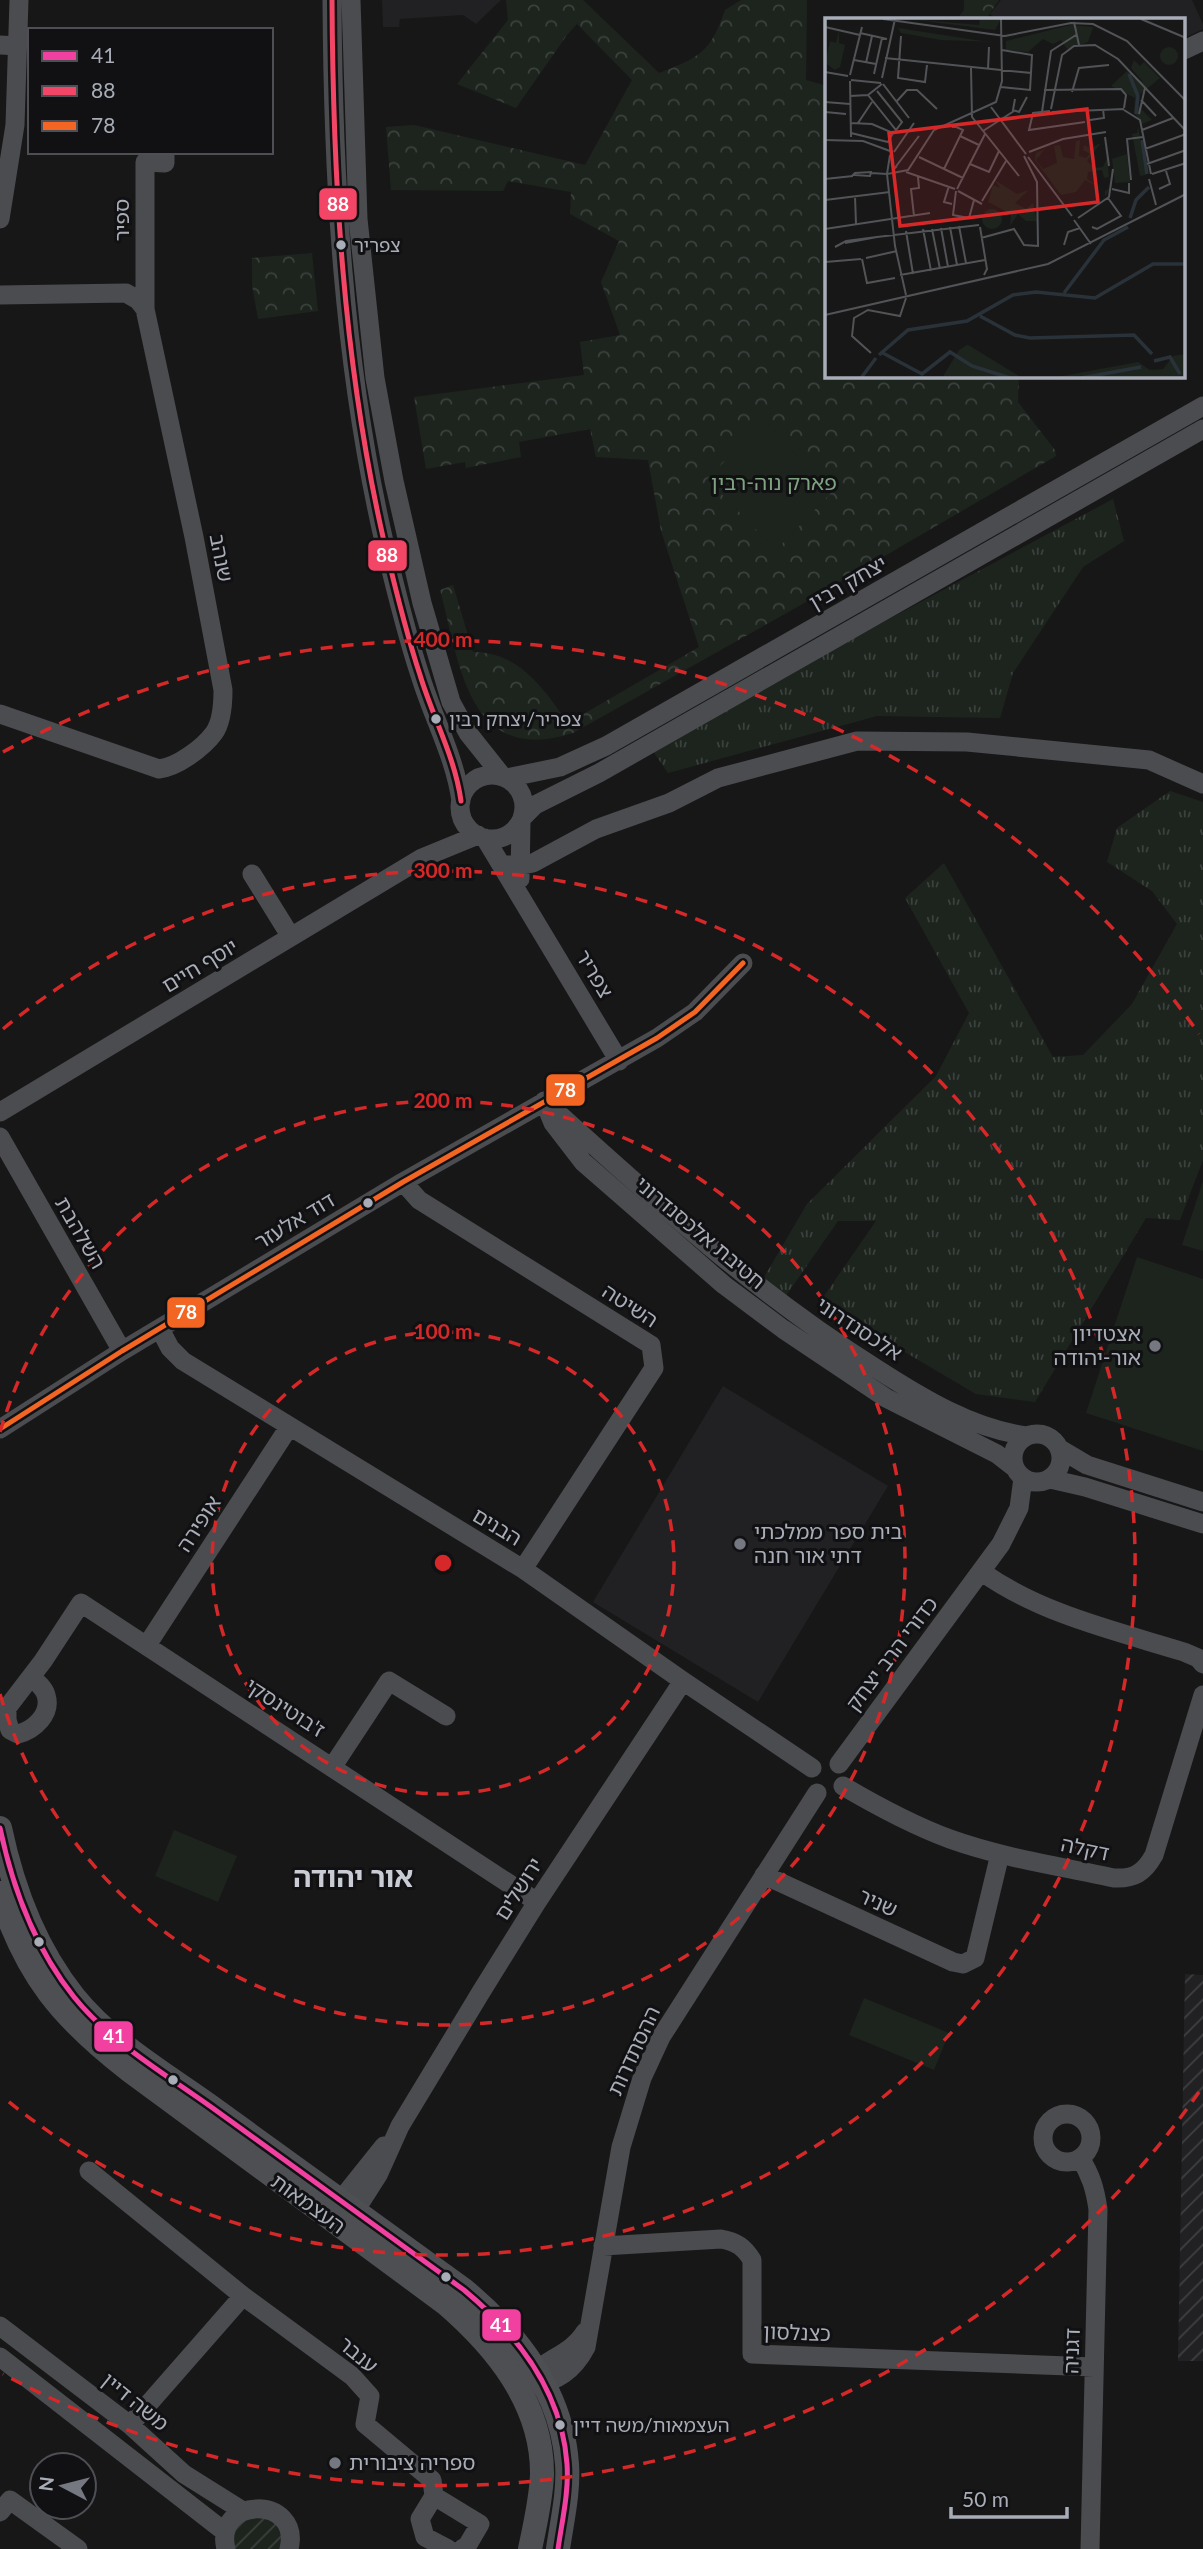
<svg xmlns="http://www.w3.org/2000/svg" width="1203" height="2549" font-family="Lato,'Noto Sans Hebrew',sans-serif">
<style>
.built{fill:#212123}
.industrial{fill:url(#industrial-furrows)}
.grass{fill:url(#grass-tufts)}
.park{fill:url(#park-crowns)}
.garden{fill:url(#garden-furrows)}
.pitch{fill:#1d241e}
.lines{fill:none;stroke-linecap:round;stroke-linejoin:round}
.minor{stroke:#4b4c50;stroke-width:19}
.major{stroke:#4d4f52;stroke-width:24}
.bus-1-casing{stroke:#111113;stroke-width:10}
.bus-2-casing{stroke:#111113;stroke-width:10}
.bus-3-casing{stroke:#111113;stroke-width:10}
.bus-1{stroke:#f240a1;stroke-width:5}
.bus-2{stroke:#f34667;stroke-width:5}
.bus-3{stroke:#f26522;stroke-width:5}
.ring{fill:none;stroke:#d62828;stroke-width:3.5;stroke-dasharray:12 9}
.bus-dot{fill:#a8adb8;stroke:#111113;stroke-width:2.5}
.poi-dot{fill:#757880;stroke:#111113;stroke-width:2.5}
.labels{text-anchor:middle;stroke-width:6;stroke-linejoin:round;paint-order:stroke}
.bus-label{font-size:19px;fill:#a8adb8;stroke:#111113;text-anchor:start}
.street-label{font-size:21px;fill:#a8adb8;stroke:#111113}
.park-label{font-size:21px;fill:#7fa381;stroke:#111113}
.poi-label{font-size:21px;fill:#a8adb8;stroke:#111113;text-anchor:start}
.district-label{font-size:28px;font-weight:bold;fill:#c9ccd4;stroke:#111113}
.inset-river{fill:none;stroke:#2a3239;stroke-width:3.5}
.inset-road{fill:none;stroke:#515357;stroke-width:2}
.view{fill:#d62828;fill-opacity:0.15;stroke:#d62828;stroke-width:3.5}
.inset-edge{fill:none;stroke:#a8adb8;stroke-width:3.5}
.centre{fill:#d62828;stroke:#111113;stroke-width:3.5}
.ring-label{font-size:21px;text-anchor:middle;font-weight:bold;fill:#d62828;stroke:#111113;stroke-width:6;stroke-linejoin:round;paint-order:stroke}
.line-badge{stroke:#111113;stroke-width:2.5}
.badge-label{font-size:19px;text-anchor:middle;font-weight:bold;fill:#fff}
</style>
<defs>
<pattern id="industrial-furrows" width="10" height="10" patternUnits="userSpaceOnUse" patternTransform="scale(1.75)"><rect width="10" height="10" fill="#212123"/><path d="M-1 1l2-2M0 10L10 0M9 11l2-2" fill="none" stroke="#3e3f41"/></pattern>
<pattern id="grass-tufts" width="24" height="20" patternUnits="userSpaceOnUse" patternTransform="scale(1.75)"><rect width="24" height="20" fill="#1d241e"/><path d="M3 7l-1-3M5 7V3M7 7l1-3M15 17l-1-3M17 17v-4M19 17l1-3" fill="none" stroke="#3b413d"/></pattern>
<pattern id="park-crowns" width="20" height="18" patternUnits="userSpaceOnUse" patternTransform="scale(1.75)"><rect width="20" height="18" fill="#1d241e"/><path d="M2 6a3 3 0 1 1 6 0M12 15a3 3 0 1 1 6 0" fill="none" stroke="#3b413d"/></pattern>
<pattern id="garden-furrows" width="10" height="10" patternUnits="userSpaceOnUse" patternTransform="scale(1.75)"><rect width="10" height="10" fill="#1d241e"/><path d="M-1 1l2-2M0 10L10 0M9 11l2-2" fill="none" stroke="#3b413d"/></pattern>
</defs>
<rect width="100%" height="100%" fill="#171717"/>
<path class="built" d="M382,0H501L476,24L463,15L400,19L399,27H383Z
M1001,0H1192L1203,24V29L1184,38V19H996L990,14Z
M723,1386L888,1486L758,1702L593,1602Z"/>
<path class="industrial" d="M1185,1974L1203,1975V2361H1178Z"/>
<path class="grass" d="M1113,499L1124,541L1083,567L1013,673L1000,718L877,716L668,773L650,747Z
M1170,791L1203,802V1160L1180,1220L1146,1218L1035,1402L976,1394L820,1302L876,1221H838L785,1297L763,1279L807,1204L936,1076L969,1013L905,898L944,863L1053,1057L1083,1055L1132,1004L1177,924L1152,891L1107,862L1117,828Z"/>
<path class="park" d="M506,0H583L659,73C700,57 710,53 725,10L741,0H807L806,80L827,86V376H1019L1018,402L1055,450L1056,456L799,606L573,733C467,767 460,663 440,590L453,585L473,652C519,652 543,688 568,723L699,647L661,531L648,460L596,457L590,429L519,442L521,457L466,468L465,462L426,469L414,397L584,375L580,342L620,335L601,282L619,241L570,214L571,192L508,181L503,191L391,190L386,127L414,125L585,165L632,80L577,24L567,35L516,108L457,84L508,20Z
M964,0H999L986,19H957L964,10Z
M312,253L318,311L258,319L252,285V258Z"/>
<path class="garden" d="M271,2513L287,2549H228L232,2525Z"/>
<path class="pitch" d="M765,421L831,493L776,550L707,479Z
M1203,1181V1251L1182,1245Z
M1137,1257L1203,1279V1451L1086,1413Z
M174,1830L237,1856L218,1902L155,1876Z
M864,1998L949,2033L934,2070L849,2035Z"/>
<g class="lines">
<path class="minor" d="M332,0C333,181 343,360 383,537C394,583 405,630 420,675C433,718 455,757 461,801
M351,0L358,219L375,378L394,481L422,603L451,702L468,733L503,777
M0,45L18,46
M1184,50L1203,41
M0,219L15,125L19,0
M0,295L126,293L138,300L145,309L194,537L223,690C223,704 222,722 214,733C203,748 177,767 159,769L0,714
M145,309V162L165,163V152
M460 807a32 32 0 1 1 64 0a32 32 0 1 1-64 0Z
M507,778L560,767L606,746L1203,406
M522,818L535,805L599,773L1203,429
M485,838L619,1061
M501,864L518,866L533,863L596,829L669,803L718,778L857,741L967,742L1149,760L1203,784
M252,874L291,937
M520,879L521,822
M544,1101L553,1123L583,1162L724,1285L783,1329L886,1398L997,1454L1015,1468
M549,1105C654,1200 757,1294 877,1369C922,1398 973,1429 1027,1436
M0,1112L422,858L478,835
M0,1137L122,1351
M403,1182L419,1200L651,1345L654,1368L523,1569
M160,1329L170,1348L183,1361L523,1569L683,1681L812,1768
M0,1429L122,1351L403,1182L657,1038L695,1012L743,963
M1013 1458a24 24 0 1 1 48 0a24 24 0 1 1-48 0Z
M1060,1449L1087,1465L1203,1502
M1050,1479L1085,1487L1203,1524
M982,1572C1041,1614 1116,1631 1184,1652L1198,1658L1203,1664
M147,1645L289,1427
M31,1677C37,1682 44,1688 46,1695C52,1714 34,1730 18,1734L10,1730L7,1720V1708L43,1661L81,1603L537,1902
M839,1764L1001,1544L1019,1508L1023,1478
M333,1766L389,1681L446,1716
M843,1786C877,1806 912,1825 950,1839C1003,1858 1059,1866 1114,1878C1134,1879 1144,1873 1154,1855L1203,1695
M764,1875L953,1962L963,1964L975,1958L1000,1854
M1043 2138a24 24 0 1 1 48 0a24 24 0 1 1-48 0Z
M1080,2158C1091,2175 1095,2189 1098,2209L1090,2549
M89,2171L243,2296L352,2376L370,2396L365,2424L432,2480L434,2496L420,2519L425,2537L448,2549
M355,2211L378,2175L400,2126L481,1992L537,1902L683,1681
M337,2213L348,2191L384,2146
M603,2246L721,2239C737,2242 744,2247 752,2260V2354L1094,2367
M0,2326L130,2425L184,2474L243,2511
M0,2357L225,2532
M527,2379C544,2359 571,2355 585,2332
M531,2386C557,2382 574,2370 586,2347L621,2147L642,2078L661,2037L817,1793
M130,2425L243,2296
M434,2496L480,2524L467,2546L462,2549
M0,2512L10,2500L78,2549
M226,2549C213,2496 302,2495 289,2549"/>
<path class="major" d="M0,1828C13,1890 35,1948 74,1997C111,2043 167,2075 214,2109C297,2169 381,2230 464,2290C517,2334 562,2392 567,2464C569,2492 562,2521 558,2549
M0,1893C26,1975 62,2018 129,2070L445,2303C496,2347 543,2404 542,2475C541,2500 535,2525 530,2549"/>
<defs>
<path id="bus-1" d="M0,1828C13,1890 35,1948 74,1997C111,2043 167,2075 214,2109C297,2169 381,2230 464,2290C517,2334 562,2392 567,2464C569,2492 562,2521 558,2549"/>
<path id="bus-2" d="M332,0C333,181 343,360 383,537C394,583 405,630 420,675C433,718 455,757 461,801"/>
<path id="bus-3" d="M0,1429L122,1351L403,1182L657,1038L695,1012L743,963"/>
</defs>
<use href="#bus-1" class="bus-1-casing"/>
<use href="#bus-2" class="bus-2-casing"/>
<use href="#bus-3" class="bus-3-casing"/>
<use href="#bus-1" class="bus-1"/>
<use href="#bus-2" class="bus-2"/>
<use href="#bus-3" class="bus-3"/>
</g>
<g class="ring">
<circle cx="443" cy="1563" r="231"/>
<path d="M0 1432A462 462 0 1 1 0 1694"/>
<path d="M3 1029A692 692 0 1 1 3 2097"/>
<path d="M1199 2092A923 923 0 0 1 3 2374M3 752A923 923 0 0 1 1199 1034"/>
</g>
<g class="bus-dot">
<circle cx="341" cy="245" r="6"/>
<circle cx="436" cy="719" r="6"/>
<circle cx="368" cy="1203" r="6"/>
<circle cx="39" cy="1942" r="6"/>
<circle cx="173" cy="2080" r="6"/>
<circle cx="446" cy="2277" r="6"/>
<circle cx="560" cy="2425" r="6"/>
</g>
<g class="poi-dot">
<circle cx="1155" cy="1346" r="7"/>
<circle cx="740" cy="1544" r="7"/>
<circle cx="335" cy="2463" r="7"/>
</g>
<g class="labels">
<g class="bus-label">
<text x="354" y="252">צפריר</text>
<text x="449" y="726">צפריר/יצחק רבין</text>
<text x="573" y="2432">העצמאות/משה דיין</text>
</g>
<g class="street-label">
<text transform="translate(122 220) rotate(-90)" y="7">ספיר</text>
<text transform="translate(221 558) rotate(79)" y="7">שנהב</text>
<text transform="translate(848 583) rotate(-30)" y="7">יצחק רבין</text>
<text transform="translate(200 966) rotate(-31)" y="7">יוסף חיים</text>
<text transform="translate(594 974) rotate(59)" y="7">צפריר</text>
<text transform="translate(295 1221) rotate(-31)" y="7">דוד אלעזר</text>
<text transform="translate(80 1233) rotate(60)" y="7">השלהבת</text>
<text transform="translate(700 1233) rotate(40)" y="7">חטיבת אלכסנדרוני</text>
<text transform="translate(630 1306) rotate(33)" y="7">השיטה</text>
<text transform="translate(859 1329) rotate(33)" y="7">אלכסנדרוני</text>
<text transform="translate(199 1524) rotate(-57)" y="7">אופירה</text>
<text transform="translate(497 1527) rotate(31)" y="7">הבנים</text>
<text transform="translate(892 1654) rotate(-53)" y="7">כדורי הרב יצחק</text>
<text transform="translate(285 1708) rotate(33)" y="7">ז'בוטינסקי</text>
<text transform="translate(1085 1849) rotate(12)" y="7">דקלה</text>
<text transform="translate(519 1889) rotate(-57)" y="7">ירושלים</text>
<text transform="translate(878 1903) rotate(24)" y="7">שניר</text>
<text transform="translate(634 2051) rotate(-65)" y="7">ההסתדרות</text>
<text transform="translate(308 2204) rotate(36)" y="7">העצמאות</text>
<text transform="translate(797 2333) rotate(2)" y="7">כצנלסון</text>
<text transform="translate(1072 2351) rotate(-88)" y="7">דגניה</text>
<text transform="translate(358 2355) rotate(40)" y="7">ענבר</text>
<text transform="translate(135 2402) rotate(39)" y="7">משה דיין</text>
</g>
<g class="park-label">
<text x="774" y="490">פארק נוה-רבין</text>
</g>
<g class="poi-label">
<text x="1141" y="1341" text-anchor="end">אצטדיון<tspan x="1141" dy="24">אור-יהודה</tspan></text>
<text x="754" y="1539">בית ספר ממלכתי<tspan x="754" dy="24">דתי אור חנה</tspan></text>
<text x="349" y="2470">ספריה ציבורית</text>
</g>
<g class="district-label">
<text x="353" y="1887">אור יהודה</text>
</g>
</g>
<g transform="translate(825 18)">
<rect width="360" height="360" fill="#171717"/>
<path d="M85,1L154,7L155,1H176L170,12ZM302,136L305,164L290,165L287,141ZM170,162L192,176L204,172L190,185L201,191L208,185L212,203H201L193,196L185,208L186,196L163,184L168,167L175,170ZM142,327L145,328L197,360H117L134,332ZM360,336V360H227L313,344L325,352L338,351L348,338Z" fill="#1d241e"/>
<path d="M246,7L268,9L263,24L242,31L236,22L228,26L218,21L203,34L181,32V23ZM73,10L157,23L174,24L116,22L76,15ZM14,12V25L20,27L15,49L10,52L0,45L5,23L11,25ZM335 38a9 9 0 1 1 18 0a9 9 0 1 1-18 0ZM309,42L315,48L319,44L335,60L314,77L313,88L327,102L317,106L309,94L310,80L286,68L302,53L318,64L306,50ZM313,108L321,157L315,158L307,116L312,115ZM255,122L254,138L261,140L265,136L258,132L259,127L265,130L276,125L262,143L270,150L278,149L282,140L284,159L279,160L277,152L263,154L262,161L280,173L285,170L280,179V173L260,162L251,174L236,177L210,142L211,135L220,131L211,142L218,151L232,145L229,128L235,127L238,139L249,141L251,123Z" fill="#1d241e"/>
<path d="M157 201a10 10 0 1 1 20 0a10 10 0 1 1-20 0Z" fill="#1d241e"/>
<path class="inset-river" d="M304,56L313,78L311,96M317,122L322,156M305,200L311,182L324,169M239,275L279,222L303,209M155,298L190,317L205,320L309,317L327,336M56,334L97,356L125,334L147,348L185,360M54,337L83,312L142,303L188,277L211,274L270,280L328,246H361M329,343L345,339L355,356M36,360L51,340M256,360L316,349"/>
<path class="inset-road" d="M58,1L180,18L246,5L268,6L302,23L361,83M316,1L361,20M249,4L254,27M0,9L35,17M35,15L62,21M76,18L73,60L100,64L102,47M177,32L207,37L206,55M60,40L206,55L205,72L176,69M29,42L51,46M41,45L47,18M146,50L147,99L194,158M163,51L164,29M0,54L23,58M49,56L57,20M25,57L37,9M57,60L70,1M26,62L56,65M25,63L26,119M58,66L84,100M219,72L296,71L301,77L299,90M247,74L254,50L284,47M43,77L71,112L77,104L52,73M25,78L43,77L57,66M190,81L188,92L194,94L202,79M316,82L331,98M72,83L82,72H92L112,91M0,84L25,86M166,89L201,136M226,91L237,37L249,28L270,27L293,41L361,113M299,92L315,102L326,156M225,93L208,95L204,112L260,104M0,94L21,96M217,94L226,33L251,17M227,94L299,91M314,96L320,70M265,102L279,100L278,91M33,105L47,84M317,112L348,100M158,113L189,93M26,115L63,124L68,115L47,106L26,105M135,118L154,127M280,119L284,148M0,122L38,123L65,133M320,131L361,116M69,134L89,105M204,134L238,121L281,114M94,139L138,160M203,139L247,198M145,146L164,154L174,133M322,146L361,132M72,148L69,151L94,118M119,151L138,112L129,108L127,109H132M46,154L45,158L28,157L30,155ZM81,154L130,171M46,155L62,156L65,137M327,156L361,145M0,161L28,158M324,161L331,187M306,162L302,121L318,119M124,168L119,184L127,186M132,171L160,116M287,171L304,175V165M334,171L345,166L341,153M131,173L128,197L144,200L149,182M133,173L157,186M30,178L31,206M0,182L65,174M157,183L181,143M89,198L86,171L94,170L93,159M253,200L284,179L288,151M249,202L266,226M134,208L141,245M125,209L132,247M155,209L162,251L159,257M267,209L272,211L296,198L283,180M116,210L123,249M0,211L105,195M98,211L106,253M107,211L115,251M81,213L88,256M52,219L154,207M156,220L189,211L199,227L213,228L212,164L199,138M239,227L243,214L255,210M10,229L21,223L52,219L20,225M41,240L72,233M37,241L42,265L70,260M0,244L36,241M75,257L160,242M81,277L70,228L62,156L83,152L109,112L171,84L177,63L176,1M0,297L223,246L361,176M46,335L27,318L29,300L43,292L75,298L81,280"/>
<path class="view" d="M262,91L273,184L75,208L64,115Z"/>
<rect width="360" height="360" class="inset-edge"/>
</g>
<circle cx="443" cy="1563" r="10" class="centre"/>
<g class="ring-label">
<text x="443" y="647">400 m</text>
<text x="443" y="878">300 m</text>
<text x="443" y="1108">200 m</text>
<text x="443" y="1339">100 m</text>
</g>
<g class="line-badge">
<rect x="318" y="187" width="40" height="34" rx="7" fill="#f34667"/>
<rect x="367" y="539" width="41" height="33" rx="7" fill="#f34667"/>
<rect x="545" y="1073" width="41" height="34" rx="7" fill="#f26522"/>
<rect x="166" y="1296" width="40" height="33" rx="7" fill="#f26522"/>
<rect x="93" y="2020" width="41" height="33" rx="7" fill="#f240a1"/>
<rect x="481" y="2308" width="41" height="34" rx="7" fill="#f240a1"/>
</g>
<g class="badge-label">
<text x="338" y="211">88</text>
<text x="387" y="562">88</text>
<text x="565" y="1097">78</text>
<text x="186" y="1319">78</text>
<text x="114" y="2043">41</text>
<text x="501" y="2332">41</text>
</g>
<rect x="28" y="28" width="245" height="126" fill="#111113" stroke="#4d4f55" stroke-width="2"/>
<rect x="42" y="51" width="35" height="10" fill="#f240a1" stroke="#4d4f55" stroke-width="2"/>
<text x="91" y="63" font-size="21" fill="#a8adb8">41</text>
<rect x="42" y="86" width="35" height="10" fill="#f34667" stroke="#4d4f55" stroke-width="2"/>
<text x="91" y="98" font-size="21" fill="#a8adb8">88</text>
<rect x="42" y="121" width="35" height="10" fill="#f26522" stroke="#4d4f55" stroke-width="2"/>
<text x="91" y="133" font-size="21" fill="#a8adb8">78</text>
<g transform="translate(63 2486) rotate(277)"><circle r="33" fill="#111113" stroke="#4d4f55" stroke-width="2"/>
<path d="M0-5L12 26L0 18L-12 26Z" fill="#757880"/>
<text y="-10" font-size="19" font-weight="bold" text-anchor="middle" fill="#a8adb8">N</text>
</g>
<path d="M951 2507v10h116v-10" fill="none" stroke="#a8adb8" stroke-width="3.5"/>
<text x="962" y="2507" font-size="21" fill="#a8adb8" stroke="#111113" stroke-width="5" paint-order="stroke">50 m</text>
</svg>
